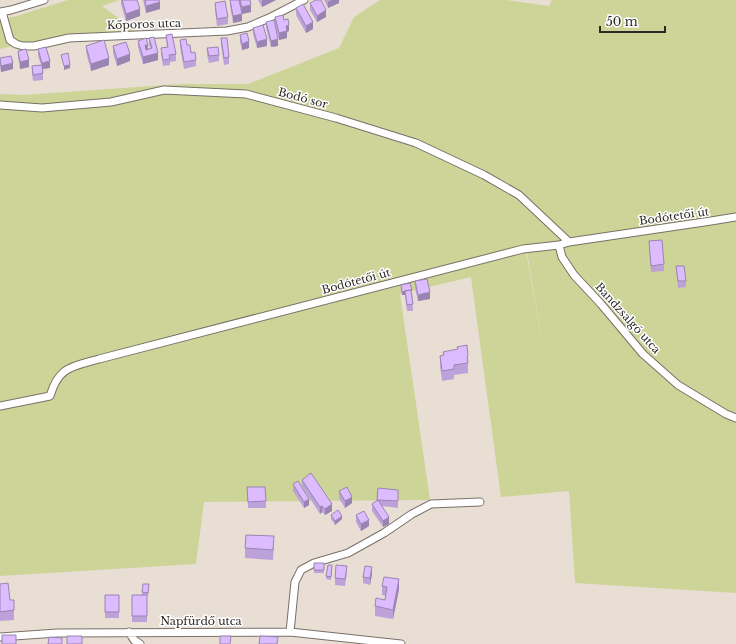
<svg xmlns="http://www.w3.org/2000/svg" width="736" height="644" font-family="'Libre Baskerville',serif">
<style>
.green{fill:#cdd497}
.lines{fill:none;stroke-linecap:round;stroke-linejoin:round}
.street-casing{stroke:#797068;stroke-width:9}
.street{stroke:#fff;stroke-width:7}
.wall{fill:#bda2da}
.shaded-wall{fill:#9a84b2}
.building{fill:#dcbcfe;stroke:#9a84b2}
.labels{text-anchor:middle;stroke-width:3;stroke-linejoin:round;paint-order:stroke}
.street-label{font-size:11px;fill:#2c2925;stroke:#fff}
</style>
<rect width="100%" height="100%" fill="#e8ded4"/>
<path class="green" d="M68,0H120L102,6L137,32L50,38L0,49V19L17,16Z
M380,0H507L549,6L552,0H736V220L526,251L546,364L527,252L736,221V593L575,583L569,491L501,497L471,277L400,294L430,500L204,502L196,564L0,576V94L23,95L180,84H248L339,48L354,17Z"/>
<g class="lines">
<defs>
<path id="street" d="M0,12L11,10L44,0
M2,12L10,40L16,44L23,46H34L69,38L227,31L248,27L269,18L304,0
M0,105L42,108L111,102L164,90L246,94L336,118L416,143L484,175L519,195L569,242
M559,245L562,257L574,275L601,304L643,354L678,385L726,414L736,418
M0,406L50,396C59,366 72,367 99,359L523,249L559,245L569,242L711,221L736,217
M129,632L134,640L140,644
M290,632L295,582L301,570L314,563L348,553L384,533L412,514L431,504L480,502
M0,637L57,633L290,632L401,644"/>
</defs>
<use href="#street" class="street-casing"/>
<use href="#street" class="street"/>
</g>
<path class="wall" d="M121,0H137L140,16L126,21L121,4Z
M143,0H159L160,9L146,13Z
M230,0L242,21L233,23L230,6Z
M239,0H250L251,12L242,14Z
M258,0H276L262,7Z
M324,0H339V3L328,8Z
M215,3L228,17V24L217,26L215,10Z
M310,3L326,17L317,22L310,10Z
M296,8L313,29L306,33L296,15Z
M275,17L284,20L289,31L287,32V38L279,40L275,24Z
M266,22L278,46L271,47L266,28Z
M253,28L267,46L257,48L253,34Z
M166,35L176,54V61L170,62V65L163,66L161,54V48L167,47Z
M240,35L249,48L242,50L240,42Z
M149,38L158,60L143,64L138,47V41L148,49L150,48L149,45Z
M221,38L229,57V64L224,65L221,45Z
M180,40L187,45L196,60V66L184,69L180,47Z
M86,46L109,65L91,71L86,52Z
M113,46L130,61L117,66L113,53Z
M207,48L219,55V61L209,63L207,55Z
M38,49L50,68L43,69V80L33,81L32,73V66L41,65L38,56Z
M18,51L29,67L20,69L18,57Z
M0,58L13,69L1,72L0,67Z
M649,241L664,264V271L651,272Z
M676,266L686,281V287L678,288Z
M415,281L430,299L418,301L415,288Z
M401,285L412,293L413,311H407L405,295H402Z
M457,347L468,355V373L454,375V379L442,381L440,366V356L443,355V352L457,349Z
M302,480L332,511L325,515L322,512L320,514L302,486Z
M293,484L309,505L304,508L293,491Z
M247,487H265L266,508H248Z
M378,488L398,496V508L382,506L389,524L383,527L372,511V504L377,501Z
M339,491L352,503L345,508L339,498Z
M331,515L342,519L335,525L331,519Z
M356,515L369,526L361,531L356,522Z
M274,546L273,560L245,558V548Z
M314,563H324V573H314Z
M332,569L331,580L326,579V576Z
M347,573L345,586L335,585V578Z
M372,574L370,585L363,583V577Z
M0,584L10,600L14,610V620L0,621Z
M382,586L399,589L393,619L375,616V606L385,600L386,596L382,595Z
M149,588L148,596H147V622H132V595H142V592Z
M105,595H119V618H105Z"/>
<path class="shaded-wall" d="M263,0H276L262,7V1Z
M332,0H339V3L328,8V2Z
M160,2V9L146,13V6Z
M251,5V12L242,14V7Z
M140,9V16L126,21V14Z
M326,10V17L317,22V16Z
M242,14V21L233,23V16Z
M313,22V29L306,33V26Z
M289,25V31L287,32V38L279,40V33L286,26Z
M267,39V46L257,48V42Z
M278,39V46L271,47V41Z
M249,41V48L242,50V44Z
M145,45H148V51L145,52Z
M158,53V60L143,64V57Z
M130,54V61L117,66V59Z
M109,58V65L91,71V64Z
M29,60V67L20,69V62Z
M50,61V68L42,69V63Z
M13,63V69L1,72V66Z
M70,65V68L64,70V66Z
M405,291V295H402V292Z
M430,292V299L418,301V295Z
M352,497V503L345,508V501Z
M309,499V505L304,508V502Z
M332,504V511L325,515V509Z
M322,506V512L320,514V507Z
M342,516V519L335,525V521Z
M389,517V524L383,527V521Z
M369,520V526L361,531V524Z
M372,567V574L370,585V578Z
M399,579V589L393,619V610Z"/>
<path class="building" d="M122,0H137L140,9L126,14Z
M145,0H159L160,2L146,6Z
M230,0H239L242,14L233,16Z
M240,0H250L251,5L242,7Z
M316,0H321L326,10L317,16L310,3Z
M225,1L228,17L217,19L215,3Z
M303,4L313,22L306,26L296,8Z
M283,15L284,20L288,19L289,25L286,26L287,31L279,33L275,17Z
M274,20L278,39L271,41L266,22Z
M263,25L267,39L257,42L253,28Z
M247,33L249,41L242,44L240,35Z
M172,34L176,54L169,55L170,59L163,60L161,48L168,47L166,35Z
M154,37L158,53L143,57L138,41L146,38L148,45H145L146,50L152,48L149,38Z
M221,38H227L229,57L224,58Z
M186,39L187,45H190L191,53L195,52L196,60L184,62L180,40Z
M104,40L109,58L91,64L86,46Z
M126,42L130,54L117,59L113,46Z
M46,47L50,61L42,63L38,49Z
M218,47L219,55L209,56L207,48Z
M26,49L29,60L20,62L18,51Z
M68,53L70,65L64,66L61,55Z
M11,56L13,63L1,66L0,58Z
M42,65L43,73L33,75L32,66Z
M662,240L664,264L651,266L649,241Z
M676,266H684L686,281H678Z
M427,279L430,292L418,295L415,281Z
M410,283L412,290L405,291L402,292L401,285Z
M411,290L413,304L407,305L405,291Z
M467,345L468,355L467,356L468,363L454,365V369L442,371L440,356L444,355L443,352L458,349L457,347Z
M311,473L332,504L325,509L322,506L320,507L302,480Z
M298,481L309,499L304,502L293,484Z
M247,487H265L266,501L248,502Z
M347,487L352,497L345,501L339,491Z
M378,488L398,490V501L377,500Z
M378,500L389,517L383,521L372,504Z
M338,510L342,516L335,521L331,515Z
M364,511L369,520L361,524L356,515Z
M246,535L274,536L273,550L245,548Z
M314,563H324V570H314Z
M328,565H332L331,577L326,576Z
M336,565L347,566L345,579L335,578Z
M365,566L372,567L370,578L363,577Z
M384,577L399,579L393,610L375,606L376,598L385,600L387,587L382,586Z
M8,583L10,600H14V610L0,612V584Z
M143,584H149L148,593L142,592Z
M105,595H119V612H105Z
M132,595H147V616H132Z
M2,635H16V644H2Z
M67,636H82V644H67Z
M220,636H231L230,644H220Z
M260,636L278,637L277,644H259Z
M49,637L62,638V644H48Z"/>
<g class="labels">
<g class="street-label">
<text transform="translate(144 24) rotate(-2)" y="4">Kőporos utca</text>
<text transform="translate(303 98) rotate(15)" y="4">Bodó sor</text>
<text transform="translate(674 216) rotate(-8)" y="4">Bodótetői út</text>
<text transform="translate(356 281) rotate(-15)" y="4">Bodótetői út</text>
<text transform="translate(628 318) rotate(48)" y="4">Bandzsalgó utca</text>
<text x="201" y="625">Napfürdő utca</text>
</g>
</g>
<path d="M600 26v6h65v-6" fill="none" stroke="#2c2925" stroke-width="2"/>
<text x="606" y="26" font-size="12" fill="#2c2925" stroke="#ffffff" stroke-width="3" paint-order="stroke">50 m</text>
</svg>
